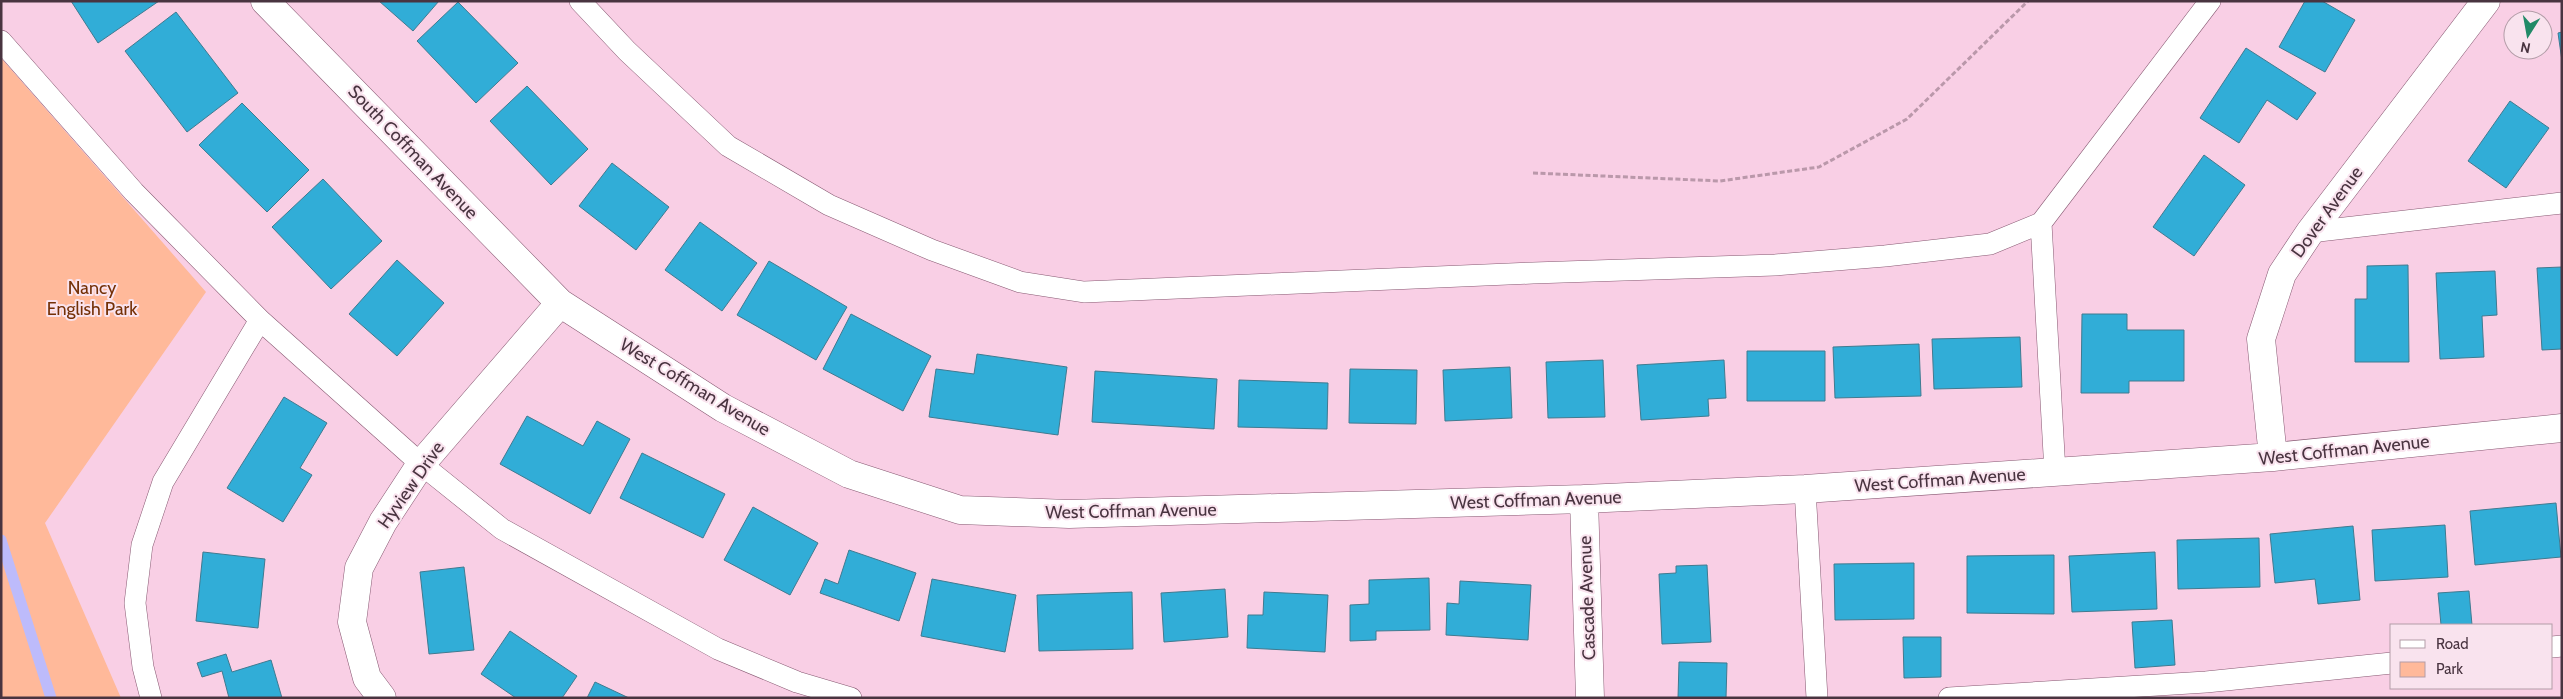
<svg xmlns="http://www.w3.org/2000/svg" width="2563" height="699" font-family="Cabin,sans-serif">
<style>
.green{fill:#ffb99a}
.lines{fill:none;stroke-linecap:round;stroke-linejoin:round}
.stream{stroke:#bdbbfb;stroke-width:11}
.building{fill:#31add7;stroke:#407a90}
.lane-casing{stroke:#875972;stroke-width:22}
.street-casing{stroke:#875972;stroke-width:29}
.path{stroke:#ba98aa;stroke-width:3;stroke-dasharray:5 2.5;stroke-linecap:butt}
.lane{stroke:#fff;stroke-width:21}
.street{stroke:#fff;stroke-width:28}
.labels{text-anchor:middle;stroke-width:4;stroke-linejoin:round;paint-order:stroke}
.street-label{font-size:18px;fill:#493440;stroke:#f9e3ee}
.park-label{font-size:18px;fill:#743006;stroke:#f9e3ee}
</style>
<rect width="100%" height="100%" fill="#f9cfe5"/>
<path class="green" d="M1,58L206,292L45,523L121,698H1Z"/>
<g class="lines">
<path class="stream" d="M1,540L51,698"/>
</g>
<path class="building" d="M71,1H159L98,43Z
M379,1H439L413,31Z
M2305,1H2322L2355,20L2325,72L2279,47Z
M458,2L518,63L476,103L417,41Z
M176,12L238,93L187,132L125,51Z
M2562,32V61L2558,33Z
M2246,48L2316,93L2297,120L2267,100L2239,143L2200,118Z
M527,86L588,149L551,185L490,121Z
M2510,101L2549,128L2506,188L2468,161Z
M242,103L309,170L267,212L199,145Z
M2204,155L2245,185L2194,256L2153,227Z
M612,163L669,207L636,250L579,206Z
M323,179L382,241L331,289L272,227Z
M700,222L757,263L722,311L665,270Z
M397,260L444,303L397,356L349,314Z
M769,261L847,307L816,360L737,315Z
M2408,265L2409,362H2355V299H2367V266Z
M2562,267V349L2542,350L2537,268Z
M2495,271L2497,315L2482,316L2484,357L2440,359L2436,273Z
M851,314L931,356L903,411L823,369Z
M2082,314H2127V330H2184V381H2129V393H2081Z
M2020,337L2022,387L1934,389L1932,339Z
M1919,344L1921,396L1835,398L1833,347Z
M1747,351H1825V401H1747Z
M977,354L1067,367L1058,435L929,417L936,369L974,374Z
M1603,360L1605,417L1548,418L1546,362Z
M1724,360L1726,398L1708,399L1709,416L1641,420L1637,365Z
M1510,367L1512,418L1445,421L1443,370Z
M1350,369L1417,370L1416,424L1349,423Z
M1095,371L1217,379L1214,429L1092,422Z
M1239,380L1328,383L1327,429L1238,427Z
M284,397L327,423L300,468L312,475L283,522L227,488Z
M527,416L583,446L597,421L630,439L590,514L500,464Z
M642,453L725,494L703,538L620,498Z
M2556,503L2561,557L2475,565L2470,511Z
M753,507L818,543L790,595L724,560Z
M2445,525L2448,577L2375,581L2372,530Z
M2353,526L2360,600L2318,604L2315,579L2275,583L2270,534Z
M2259,538L2260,587L2178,589L2177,540Z
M849,550L916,573L899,621L820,593L825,579L838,584Z
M203,552L265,559L258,628L196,621Z
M2155,552L2157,609L2072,612L2069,556Z
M2054,555V614L1967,613V556Z
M1914,563V619L1835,620L1834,564Z
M1707,565L1711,642L1662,644L1659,574L1676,573V566Z
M464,567L474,650L429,654L420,572Z
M1429,578L1430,630L1376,631V640L1350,641V605L1369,604V580Z
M932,579L1016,595L1005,652L921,636Z
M1460,581L1531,585L1528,640L1446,635L1447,603L1459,604Z
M1225,589L1228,637L1164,642L1161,593Z
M2469,591L2472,625H2441L2438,593Z
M1132,592L1133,649L1039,651L1037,595Z
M1264,592L1328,595L1325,652L1247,648L1248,615H1263Z
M2172,620L2175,665L2135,668L2132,622Z
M510,631L577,676L562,698H516L481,674Z
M1903,637H1941V677L1904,678Z
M226,654L232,672L271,660L282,698H229L222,671L202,677L197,663Z
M1679,662L1727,663L1726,698H1678Z
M595,682L629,698H587Z"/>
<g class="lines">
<defs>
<path id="lane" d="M580,1L627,51L728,146L829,205L932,250L1020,282L1084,292L1533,273L1775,265L1885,256L1990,244L2041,223L2210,1
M1,41L134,192L260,320L421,464L502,529L718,649L797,682L851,698
M2041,223L2055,472
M2310,232L2562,203
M1805,489L1817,698
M2552,647L2562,646
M151,698L143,667L135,603L142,545L163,482L260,320
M1949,698L2206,682L2392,663"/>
<path id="street" d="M265,1L560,303L723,408L849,474L960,510L1069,514L1584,499L1805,489L2273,457L2562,428
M2273,457L2261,339L2282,274L2310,232L2486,1
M1584,499L1590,698
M382,698L367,678L352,622L359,568L383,522L421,464L560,303"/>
</defs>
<use href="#lane" class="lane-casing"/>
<use href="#street" class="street-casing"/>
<path class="path" d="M1533,173L1720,181L1819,167L1907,119L2028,1"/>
<use href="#lane" class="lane"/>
<use href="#street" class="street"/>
</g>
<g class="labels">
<g class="street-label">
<text transform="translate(413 152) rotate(46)" y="6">South Coffman Avenue</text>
<text transform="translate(2327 212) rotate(-54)" y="6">Dover Avenue</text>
<text transform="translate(695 387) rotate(31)" y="6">West Coffman Avenue</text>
<text transform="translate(2344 450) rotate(-6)" y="6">West Coffman Avenue</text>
<text transform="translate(1940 480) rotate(-4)" y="6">West Coffman Avenue</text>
<text transform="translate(411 485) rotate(-55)" y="6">Hyview Drive</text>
<text transform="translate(1536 500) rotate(-2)" y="6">West Coffman Avenue</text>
<text transform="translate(1131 511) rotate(-1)" y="6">West Coffman Avenue</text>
<text transform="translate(1587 598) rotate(-92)" y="6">Cascade Avenue</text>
</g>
<g class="park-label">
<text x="92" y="294">Nancy<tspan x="92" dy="21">English Park</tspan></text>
</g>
</g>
<rect width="2563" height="699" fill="none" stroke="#493440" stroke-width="5"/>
<rect x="2390" y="624" width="162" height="65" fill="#f9e3ee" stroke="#b39da8"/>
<rect x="2400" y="640" width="25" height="8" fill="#ffffff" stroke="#b39da8"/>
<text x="2436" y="649" font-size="15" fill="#493440">Road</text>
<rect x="2400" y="662" width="25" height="15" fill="#ffb99a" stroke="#b39da8"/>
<text x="2436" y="674" font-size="15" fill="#493440">Park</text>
<g transform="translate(2528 35) rotate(191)"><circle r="24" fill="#f9e3ee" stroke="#b39da8"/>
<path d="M0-4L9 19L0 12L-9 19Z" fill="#218a67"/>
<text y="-8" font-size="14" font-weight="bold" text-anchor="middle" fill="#493440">N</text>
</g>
</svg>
